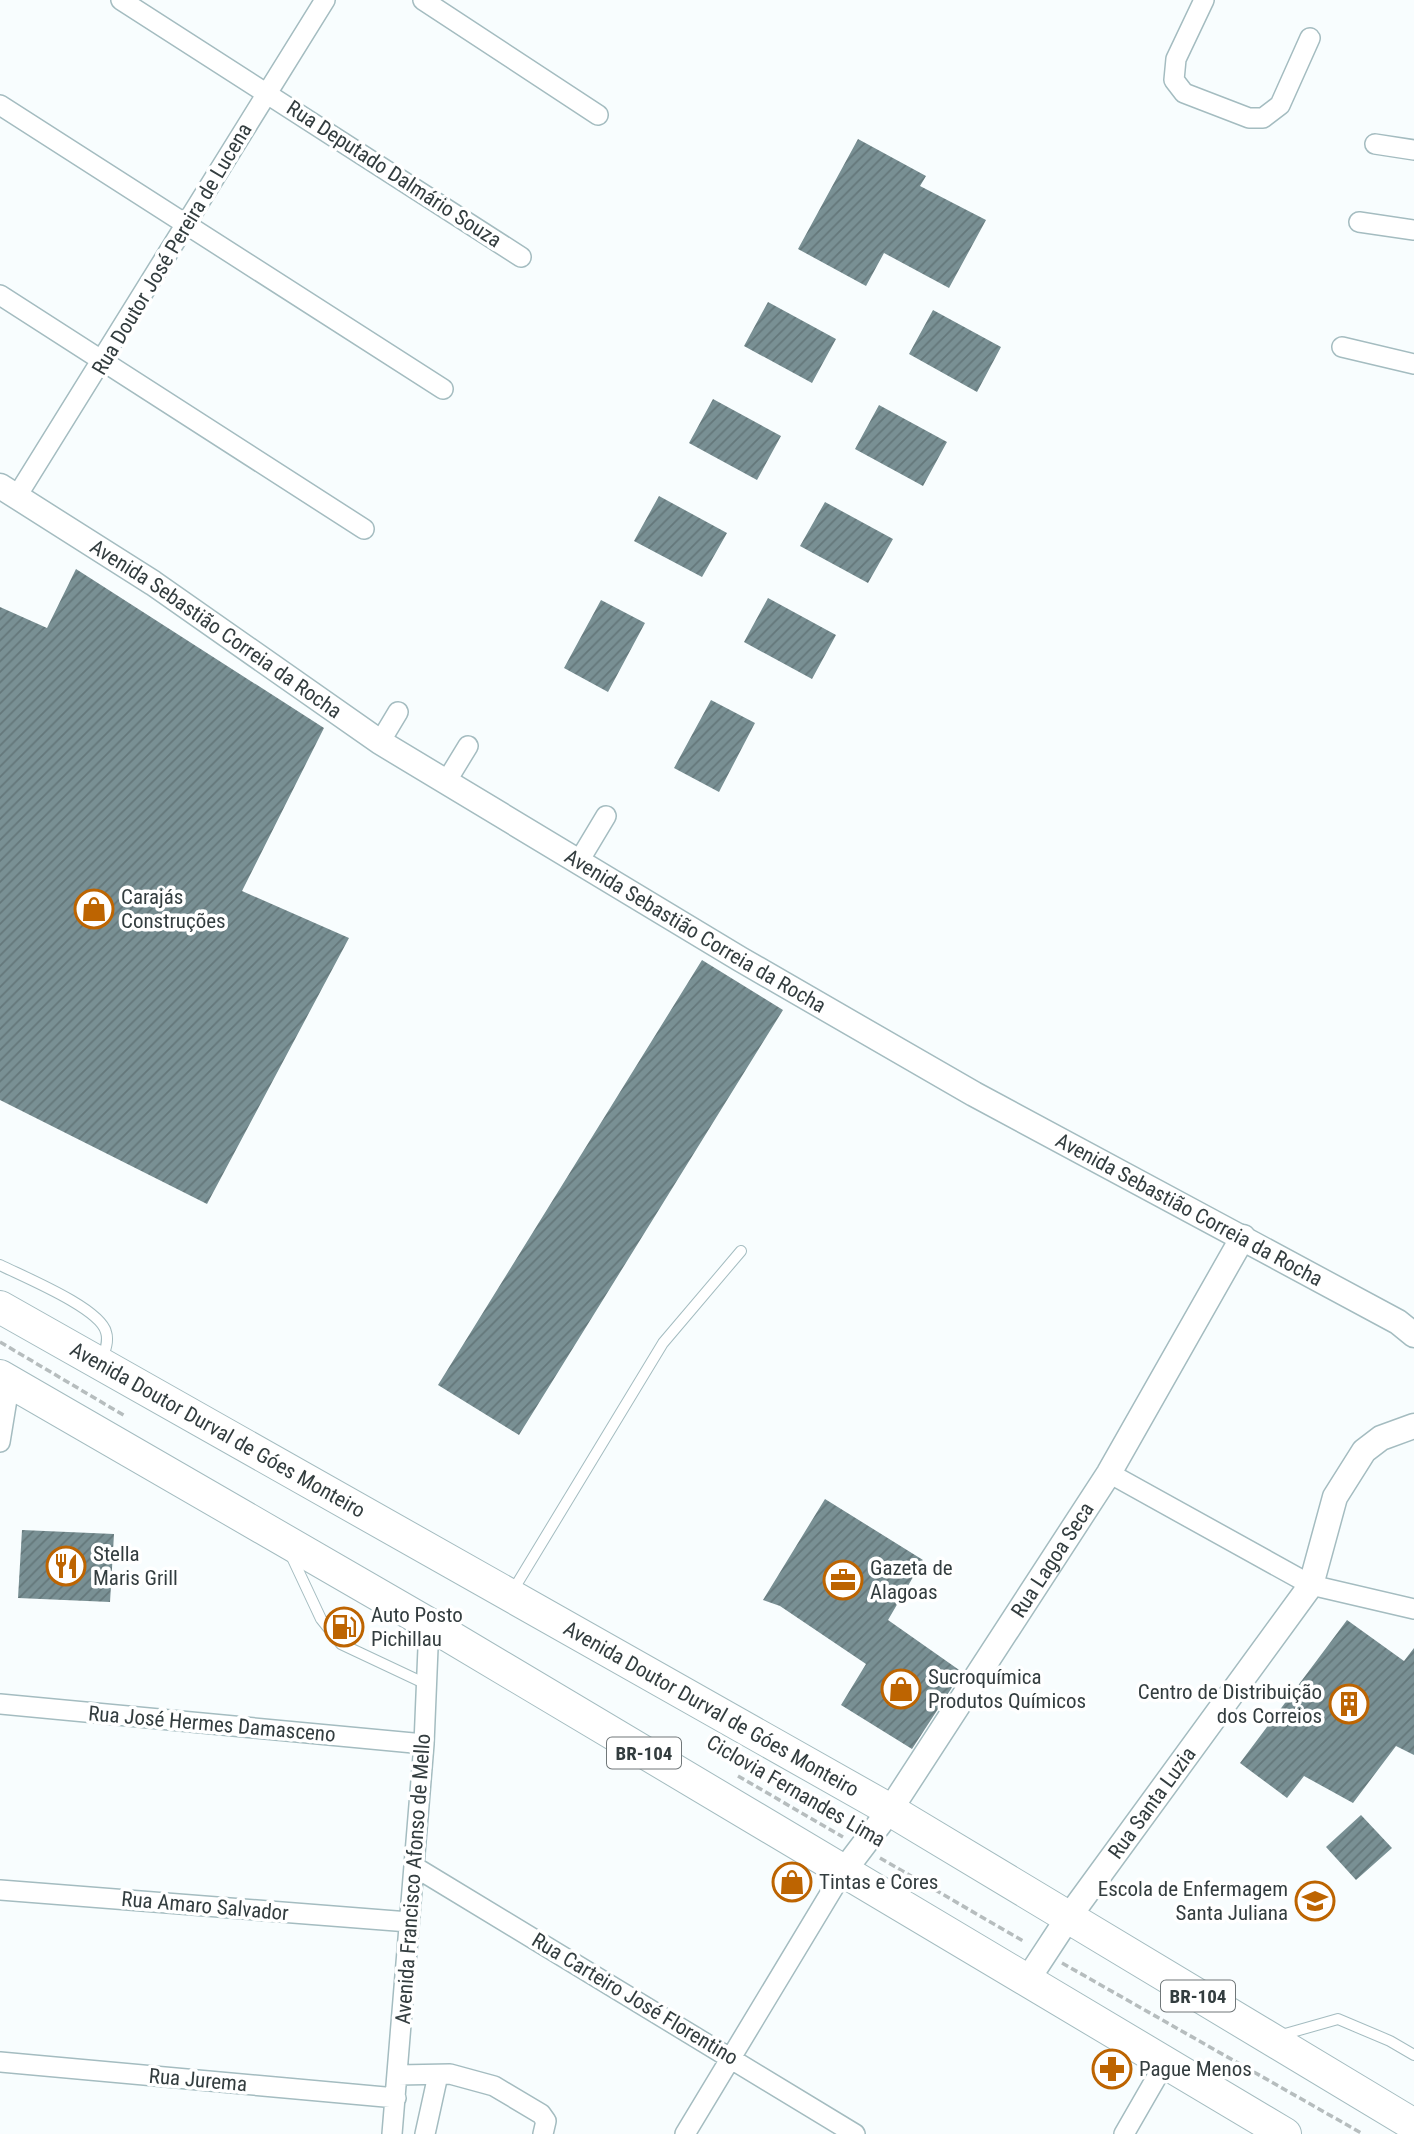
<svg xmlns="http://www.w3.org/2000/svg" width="1414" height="2134" font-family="'Roboto Condensed',sans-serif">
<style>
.building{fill:url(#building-hatch)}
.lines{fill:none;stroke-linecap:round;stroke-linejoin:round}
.service-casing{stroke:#a4bcc0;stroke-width:12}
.minor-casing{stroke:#a4bcc0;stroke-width:22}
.tertiary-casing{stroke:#a4bcc0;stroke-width:27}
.trunk-casing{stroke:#a4bcc0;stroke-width:34}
.path{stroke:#b6bdbe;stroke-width:3.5;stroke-dasharray:7 3.5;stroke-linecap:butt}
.service{stroke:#fff;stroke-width:10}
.minor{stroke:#fff;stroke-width:19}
.tertiary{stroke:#fff;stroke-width:24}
.trunk{stroke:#fff;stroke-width:32}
.labels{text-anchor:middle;stroke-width:7;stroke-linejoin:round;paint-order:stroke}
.shield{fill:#fff;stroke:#707779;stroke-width:2}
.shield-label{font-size:19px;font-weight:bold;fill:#333d3f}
.street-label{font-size:21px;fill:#333d3f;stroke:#fff}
.poi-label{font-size:21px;fill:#333d3f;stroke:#fff;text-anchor:start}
</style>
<defs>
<pattern id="building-hatch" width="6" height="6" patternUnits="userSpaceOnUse" patternTransform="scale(1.75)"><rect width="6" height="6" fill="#799094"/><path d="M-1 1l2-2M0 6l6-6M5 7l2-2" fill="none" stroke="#64777a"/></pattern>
</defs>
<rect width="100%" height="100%" fill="#f8fdfe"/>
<path class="building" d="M858,139L926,176L920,186L986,220L949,288L884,253L866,286L798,249Z
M768,302L836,339L812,383L744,346Z
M933,310L1001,347L977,392L909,354Z
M713,399L781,436L757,480L689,443Z
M879,405L947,442L923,486L855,449Z
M659,496L727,533L702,577L634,541Z
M825,502L893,539L868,583L800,546Z
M76,569L324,728L242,891L349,938L207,1204L0,1100V607L47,628Z
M768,598L836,635L812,679L744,642Z
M601,600L645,623L608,692L564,668Z
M711,700L755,723L719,792L674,768Z
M702,960L783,1010L519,1435L438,1385Z
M825,1499L923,1560L888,1620L962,1672L912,1749L841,1705L866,1664L780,1606L763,1600Z
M22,1530L114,1534L110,1602L18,1598Z
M1347,1620L1404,1661L1414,1648V1755L1396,1746L1353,1803L1304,1776L1287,1798L1240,1763Z
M1361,1815L1392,1848L1356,1880L1326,1847Z"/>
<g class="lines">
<defs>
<path id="service" d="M0,1265C24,1277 100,1308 106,1332C109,1341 105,1351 102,1359
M290,1553L321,1619L341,1644L426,1684
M512,1592L663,1343L741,1251
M1278,2036L1338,2019L1390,2041L1414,2055"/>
<path id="minor" d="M121,0L521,257
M423,0L598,115
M1204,0L1176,59L1174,80L1184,93L1249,118H1263L1280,105L1310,38
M0,105L443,389
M1375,144L1414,150
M1359,222L1414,230
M0,295L364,529
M1342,347L1414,364
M17,496L325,0
M380,742L398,712
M446,782L468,746
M579,861L606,816
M0,1442L10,1381
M1109,1473L1311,1585L1414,1609
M0,1704L424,1744
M415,1867L855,2134
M0,1890L409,1922
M0,2062L396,2098
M398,2075L450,2074L494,2086L541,2114L546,2121L543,2134
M392,2134L424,1744L429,1624
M425,2134L438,2075
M685,2134L843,1872
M1124,2134L1166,2061"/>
<g id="tertiary">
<path id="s1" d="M0,486L153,583L380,742L740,959L974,1094L1398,1322L1414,1335"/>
<path id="s2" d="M843,1872L890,1810L1109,1473L1243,1237"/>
<path id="s3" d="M1026,1982L1068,1918L1311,1585L1335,1497L1364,1451L1381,1438L1414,1426"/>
</g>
<g id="trunk">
<path id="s4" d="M0,1307L890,1810L1414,2125"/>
<path d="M0,1376L429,1624L1285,2134"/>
</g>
</defs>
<use href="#service" class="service-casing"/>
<use href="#minor" class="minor-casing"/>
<use href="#tertiary" class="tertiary-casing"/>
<use href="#trunk" class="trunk-casing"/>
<path class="path" d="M0,1342L125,1416
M738,1776L843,1837
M880,1858L1025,1942
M1062,1963L1363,2134"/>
<use href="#service" class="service"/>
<use href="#minor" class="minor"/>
<use href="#tertiary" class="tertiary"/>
<use href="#trunk" class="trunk"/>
</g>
<defs>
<symbol id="shop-ring" viewBox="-11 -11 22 22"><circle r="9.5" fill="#fff" stroke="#bd6401" stroke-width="1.5"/><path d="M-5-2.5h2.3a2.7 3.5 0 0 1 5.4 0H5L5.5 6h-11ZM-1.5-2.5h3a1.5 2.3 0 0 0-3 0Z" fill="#bd6401"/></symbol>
<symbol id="restaurant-ring" viewBox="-11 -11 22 22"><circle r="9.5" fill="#fff" stroke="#bd6401" stroke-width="1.5"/><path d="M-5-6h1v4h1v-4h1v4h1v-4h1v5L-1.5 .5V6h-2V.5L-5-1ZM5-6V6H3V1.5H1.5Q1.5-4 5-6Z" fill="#bd6401"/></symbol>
<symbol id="office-ring" viewBox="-11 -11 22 22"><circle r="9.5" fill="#fff" stroke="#bd6401" stroke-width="1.5"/><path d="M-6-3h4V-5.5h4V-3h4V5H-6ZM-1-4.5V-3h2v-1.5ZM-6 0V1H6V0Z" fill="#bd6401"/></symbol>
<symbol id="fuel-ring" viewBox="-11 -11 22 22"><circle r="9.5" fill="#fff" stroke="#bd6401" stroke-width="1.5"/><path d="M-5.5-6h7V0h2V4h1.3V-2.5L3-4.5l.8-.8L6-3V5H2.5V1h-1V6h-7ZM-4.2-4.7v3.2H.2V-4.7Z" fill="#bd6401"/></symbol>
<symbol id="building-ring" viewBox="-11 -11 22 22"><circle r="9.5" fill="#fff" stroke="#bd6401" stroke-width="1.5"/><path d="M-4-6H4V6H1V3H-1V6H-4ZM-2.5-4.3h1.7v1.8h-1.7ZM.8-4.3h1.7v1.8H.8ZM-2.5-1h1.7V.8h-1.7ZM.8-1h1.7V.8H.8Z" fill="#bd6401"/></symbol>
<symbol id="university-ring" viewBox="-11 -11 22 22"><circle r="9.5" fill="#fff" stroke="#bd6401" stroke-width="1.5"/><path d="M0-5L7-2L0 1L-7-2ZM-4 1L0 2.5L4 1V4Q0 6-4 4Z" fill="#bd6401"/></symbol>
<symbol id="pharmacy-ring" viewBox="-11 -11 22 22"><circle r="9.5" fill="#fff" stroke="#bd6401" stroke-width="1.5"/><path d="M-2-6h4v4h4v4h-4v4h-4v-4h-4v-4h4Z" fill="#bd6401"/></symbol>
</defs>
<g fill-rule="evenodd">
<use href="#shop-ring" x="72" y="887" width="44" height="44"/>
<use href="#restaurant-ring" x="44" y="1544" width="44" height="44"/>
<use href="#office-ring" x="821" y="1558" width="44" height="44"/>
<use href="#fuel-ring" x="322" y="1605" width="44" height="44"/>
<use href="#shop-ring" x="879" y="1667" width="44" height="44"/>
<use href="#building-ring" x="1327" y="1682" width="44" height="44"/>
<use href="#shop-ring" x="770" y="1860" width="44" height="44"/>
<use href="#university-ring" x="1293" y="1879" width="44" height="44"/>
<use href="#pharmacy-ring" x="1090" y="2047" width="44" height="44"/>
</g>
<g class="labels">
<g class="shield">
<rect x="607" y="1737.5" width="74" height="31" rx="5"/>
<rect x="1161" y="1980.5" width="74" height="31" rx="5"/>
</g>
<g class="shield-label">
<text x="644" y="1760">BR-104</text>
<text x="1198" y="2003">BR-104</text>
</g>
<g class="street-label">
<text transform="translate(394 174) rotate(33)" y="7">Rua Deputado Dalmário Souza</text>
<text transform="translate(172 249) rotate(-59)" y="7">Rua Doutor José Pereira de Lucena</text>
<text dy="7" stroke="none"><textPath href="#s1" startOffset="259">Avenida Sebastião Correia da Rocha</textPath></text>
<text dy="7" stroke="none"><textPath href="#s1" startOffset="826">Avenida Sebastião Correia da Rocha</textPath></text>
<text dy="7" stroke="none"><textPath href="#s1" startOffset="1393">Avenida Sebastião Correia da Rocha</textPath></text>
<text dy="7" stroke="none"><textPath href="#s4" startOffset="250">Avenida Doutor Durval de Góes Monteiro</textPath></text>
<text dy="7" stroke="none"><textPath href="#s2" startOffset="376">Rua Lagoa Seca</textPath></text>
<text dy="7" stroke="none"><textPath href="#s4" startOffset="817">Avenida Doutor Durval de Góes Monteiro</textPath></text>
<text transform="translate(212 1724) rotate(5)" y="7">Rua José Hermes Damasceno</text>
<text transform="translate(796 1791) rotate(30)" y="7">Ciclovia Fernandes Lima</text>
<text dy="7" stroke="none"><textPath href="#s3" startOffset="219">Rua Santa Luzia</textPath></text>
<text transform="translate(413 1879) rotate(-86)" y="7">Avenida Francisco Afonso de Mello</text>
<text transform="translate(205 1906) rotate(5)" y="7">Rua Amaro Salvador</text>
<text transform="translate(635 1999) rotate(31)" y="7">Rua Carteiro José Florentino</text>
<text transform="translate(198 2080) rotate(5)" y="7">Rua Jurema</text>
</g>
<g class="poi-label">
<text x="121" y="904">Carajás<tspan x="121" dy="24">Construções</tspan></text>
<text x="93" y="1561">Stella<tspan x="93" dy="24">Maris Grill</tspan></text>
<text x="870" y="1575">Gazeta de<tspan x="870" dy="24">Alagoas</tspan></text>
<text x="371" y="1622">Auto Posto<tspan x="371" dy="24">Pichillau</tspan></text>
<text x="928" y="1684">Sucroquímica<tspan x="928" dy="24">Produtos Químicos</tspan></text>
<text x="1322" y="1699" text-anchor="end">Centro de Distribuição<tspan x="1322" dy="24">dos Correios</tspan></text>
<text x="819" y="1889">Tintas e Cores</text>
<text x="1288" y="1896" text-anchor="end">Escola de Enfermagem<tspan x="1288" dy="24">Santa Juliana</tspan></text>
<text x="1139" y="2076">Pague Menos</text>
</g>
</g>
</svg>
